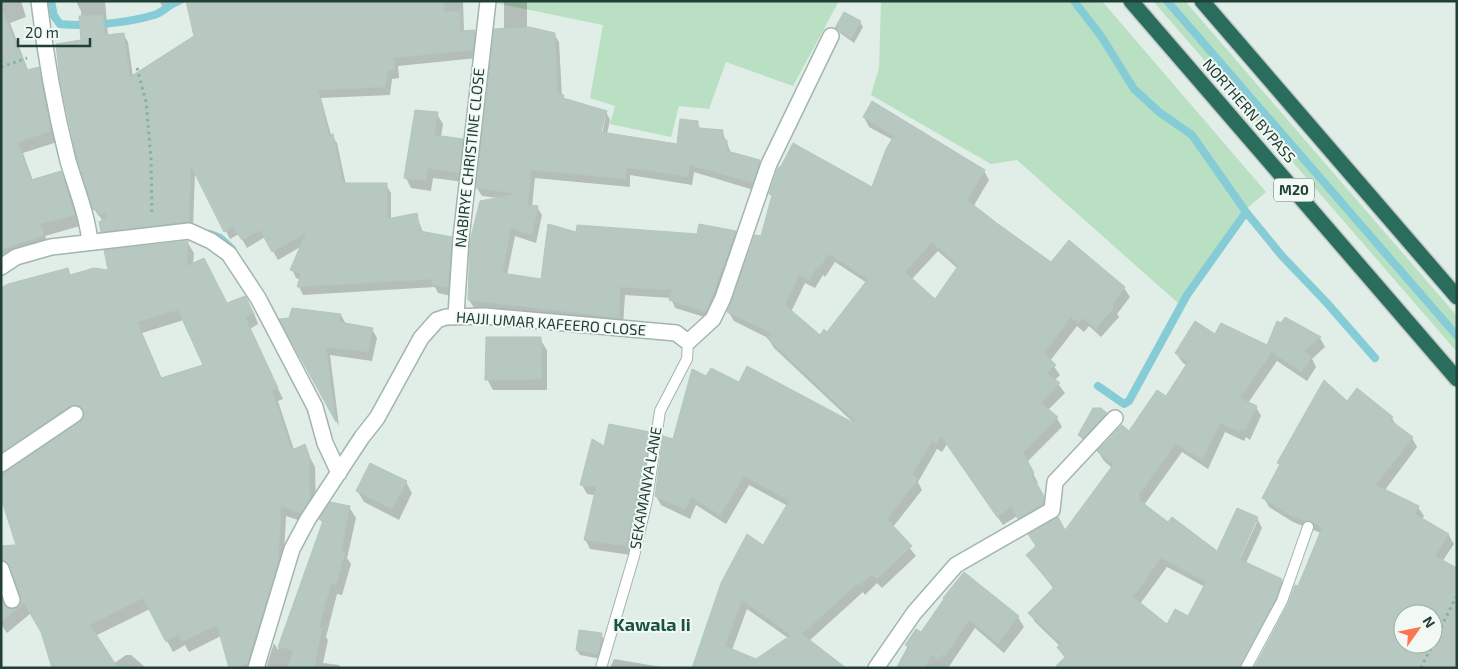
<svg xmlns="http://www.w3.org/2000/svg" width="1458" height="669" font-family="'Exo 2',sans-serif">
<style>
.green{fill:#b9e0c2}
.shadow{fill:#0003;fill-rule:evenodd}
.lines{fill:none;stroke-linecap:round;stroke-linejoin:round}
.stream{stroke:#86ccd6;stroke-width:8}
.building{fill:#b6c8c0;stroke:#b3c7be;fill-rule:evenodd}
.lane-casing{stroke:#a3b5ae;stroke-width:12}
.street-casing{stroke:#a3b5ae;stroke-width:18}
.highway-casing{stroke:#c1c9c7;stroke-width:18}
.path{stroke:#80b3a1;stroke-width:3;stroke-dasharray:2.5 4;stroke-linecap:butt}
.lane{stroke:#fff;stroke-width:10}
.street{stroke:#fff;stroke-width:15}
.highway{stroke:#2a6d5d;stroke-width:15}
.labels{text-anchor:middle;stroke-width:4;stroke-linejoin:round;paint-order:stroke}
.shield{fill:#f2f9f5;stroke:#5f776f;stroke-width:1}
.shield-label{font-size:14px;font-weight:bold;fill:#203f36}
.street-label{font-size:15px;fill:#203f36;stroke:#f2f9f5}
.quarter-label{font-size:18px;font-weight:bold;fill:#1b5343;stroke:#f2f9f5}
</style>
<rect width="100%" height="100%" fill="#e1ede7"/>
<path class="green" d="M496,1H839L793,86L726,62L709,109L679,106L671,137L610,124L615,106L590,98L603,25L496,3Z
M881,1H1102L1266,192L1239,215L1178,303L1017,160L991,164L871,95L879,68Z
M1153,1H1185L1457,316V352Z"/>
<path class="shadow" d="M1,1H21L26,17L10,23L28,70L38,68L44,79L57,142L23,153L33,181L61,173L67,184L80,226L45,236L49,246L1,263Z
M76,1H105L108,36L123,34L128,42L133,77L195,36L187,2L164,9L159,1H463L464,32H475L479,40L477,58L398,66L399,78L392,79L390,95L321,98L331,135L337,143L346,185H386L391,193V220L416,215L423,232L451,239L456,247L452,296L438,293L435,287L303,295L299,287L301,280L296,278L292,269L302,246L278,260L265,237L247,248L239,234L230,239L195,172L193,230L107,239L102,231L103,221L94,209L81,11Z
M504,1H527V30L554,34L559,42L562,96L565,100L606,112L610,120L607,134L678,146L697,122L701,130L722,131L731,153L760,162L764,170L757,191L694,172L692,185L630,175V187L535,178L532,207H537L542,215L536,243L515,236L507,275L542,280L577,234L698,235L735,232L740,240L711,319L675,308L671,298L625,295L623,326L474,308L469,300L498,198L482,196L477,188L504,30ZM604,116H606L601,139L598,138Z
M860,22L863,27L854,43L840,33L837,28Z
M437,114L443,124L441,137L462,140L468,150L464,182L433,178L431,191L411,188L406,178Z
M864,117L984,171L989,180L973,207L1051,263L1124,288L1130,297L1117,314L1119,317L1101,337L1089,326L1084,332L1077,326L1050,361L1060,375L1055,380L1065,393L1048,410L1057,418L1062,427L1027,462L1038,483L1035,484L1049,506L1025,527L1017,516L1003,525L947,444L942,452L937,449L918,482L922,490L893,527L916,556L882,588L877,583L865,595L863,592L809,641L845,668H693L788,506L749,485L726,524L696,505L690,519L661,505L656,496L674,441L706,378L740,384L857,426L774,348L768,338L734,321L728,311L762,238L773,198L771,194L873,189L893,140L869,127ZM938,251L958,269L935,300L912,279ZM835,262L867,283L828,333L820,337L791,312L805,283L815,288L823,275L825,277ZM747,609L788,638L756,660L732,650Z
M187,242L194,253L193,265L227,304L245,297L253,311L258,324L250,329L283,399L278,401L294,450L304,446L315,467L316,510L307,523L286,516L283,575L257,668H230L221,636L189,652L185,645L173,652L150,609L95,636L113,664L126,655H131L146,668H53L43,632L31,613L7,633L1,624V598L7,608L16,610L23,601L18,546L85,416L76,417L1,469V366L67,269L71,276L109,271ZM184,320L205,366L162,379L142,333Z
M341,315L346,324L372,329L377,338L372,361L330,355L339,426L281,320Z
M1215,336L1268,347L1320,338L1325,347L1312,359L1316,367L1307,381L1277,361L1248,403L1256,407L1261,416L1250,440L1246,437L1244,441L1225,432L1208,469L1182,452L1144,505L1168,524L1217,552L1257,518L1262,528L1246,563L1282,580L1287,590L1249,668H1200L1066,659L1059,647L1060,646L1035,622L1030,613L1054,589L1027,555L1065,532L1112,468L1104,461L1098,451L1129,433L1167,398L1187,366L1182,362L1176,353ZM1254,522H1257L1237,565L1235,564ZM1167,567L1205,587L1188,618L1168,626L1140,604Z
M540,339L547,350V390H493L487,379Z
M1347,402L1392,418L1397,427L1412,438L1417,447L1385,490L1418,507L1424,516L1422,519L1448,534L1454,544L1442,562L1457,668H1255L1299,588L1321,533L1293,522L1269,507L1264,498L1281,466L1279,463ZM1403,614H1433V644H1403Z
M1106,413L1109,419L1086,443L1080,435Z
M649,433L655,443L631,555L590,549L585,539L595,495L587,494L582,485Z
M406,482L412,493L399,520L364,502L357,490Z
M349,507L356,518L347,558L351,564L342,595L337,594L326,637L328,640L323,663L339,665L341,668H266L274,643L278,650L323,524L320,519Z
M965,574L1018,617L1024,627L1004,653L975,628L948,668H896L916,631L922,634Z
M601,634L604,640L601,659L580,655L577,650Z
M614,659L667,668H610Z"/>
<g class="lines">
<path class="stream" d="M51,1L54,16L60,24C88,27 127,23 154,15C162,13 168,5 177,2
M1074,1L1101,36L1134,89L1159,112L1192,135L1246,212L1282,256L1326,302L1375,358
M1167,1L1457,336
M210,234L220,238L232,249
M1098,386L1124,404L1129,401L1187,295L1246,212"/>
</g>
<path class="building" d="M186,1H443L444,12L460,11V31L475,30L473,50L394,58L395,70L388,71L385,87L318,90L329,135L333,134L343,183H387V219L417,213L420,231L452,237L448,288L432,285V279L297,287L301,274L290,270L306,233L272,252L260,230L242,240L233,227L224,232L191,166L189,222L101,232L99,222L107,217L105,213L98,215L97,209L93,210L77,159L60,80L56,44L81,40L79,16L103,15L105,35L124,33L130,77L194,36Z
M1,8L27,70L39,67L51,131L18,142L31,180L61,171L75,215L40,224L44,235L1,250Z
M844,12L861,21L851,39L835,28Z
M529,27L555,33L558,94L564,95L563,98L607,111L601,132L677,144L680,119L698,121V128L723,130V140H727V151L760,160L753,183L690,165L688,177L626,167V179L531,170L528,205L538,206L532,235L511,228L502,273L541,279L548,224L576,232L577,225L697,234L699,224L736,231L706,312L669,300L672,290L620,287L619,318L468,300L470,241L480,201L517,194L476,188L494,29Z
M872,101L985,170L967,200L998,224L1051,262L1069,240L1125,287L1112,305L1114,307L1096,329L1083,318L1078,323L1071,317L1044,353L1056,365L1047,373L1060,383L1041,403L1058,417L1023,452L1034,473L1031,474L1044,496L1043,504L1018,519L1011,507L997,517L941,436L936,444L932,441L912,475L918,479L887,519L912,546L877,579L871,575L859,586L857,584L802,634L846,668H692L721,583L747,534L763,545L789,501L744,476L720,515L691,497L685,510L655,496L663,436L673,439L692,369L706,376L711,368L739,382L747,366L852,422L854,420L767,338L772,333L727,312L755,235L761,236L772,195L769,194L771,188L778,168L781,166L793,143L872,187L886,149L894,136L863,117ZM932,242L958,266L935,299L905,272ZM829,254L868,279L827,332L824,329L820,335L785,305L799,275L809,280L817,267L819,268ZM742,600L791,635L756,659L725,646Z
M415,110L438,112L434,135L463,139L459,173L428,168L426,181L404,178Z
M188,241L187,266L204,258L227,303L245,296L247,299L253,313L245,317L278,388L272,390L292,450L305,444L309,455L310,499L301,513L281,506L278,563L247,664L229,668L217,625L182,642L178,634L166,642L143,598L90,625L118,668H52L41,632L24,603L1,622V598L6,607L11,609L19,606L21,601L10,566L1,560V546L16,545L1,498V473L80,422L84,413L80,406H70L1,453V288L8,284L68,268L70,275L94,268L108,270L104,250ZM178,310L203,365L161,378L137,322Z
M292,308L341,314L339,322L373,328L368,352L326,347L336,422L279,319L289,318Z
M1285,317L1321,337L1304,351L1312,357L1301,372L1272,352L1240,398L1257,406L1245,431L1240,428L1239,432L1220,423L1202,460L1176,444L1138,496L1141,497L1139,500L1168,522L1172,517L1217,551L1237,508L1258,517L1239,559L1282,579L1276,598L1239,668H1054L1065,657L1057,647L1061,644L1028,613L1054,587L1026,555L1036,546L1028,534L1058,517L1065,530L1113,465L1097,451L1122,425L1129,431L1157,390L1166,396L1188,362L1175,353L1195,321L1215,334L1221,323L1267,345L1277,321L1281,323ZM1161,558L1206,582L1188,616L1175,609L1167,624L1133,597Z
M486,337H541L542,379L485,380Z
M1324,380L1347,401L1357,388L1393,417L1390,420L1413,437L1376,485L1419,506L1415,514L1449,534L1435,556L1457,568V668H1254L1288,604L1295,585L1298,586L1322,528L1311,521H1305L1286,513L1262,498L1280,464L1277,463ZM1403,614H1433V644H1403Z
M1093,408H1101L1107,413L1083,439L1078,435Z
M609,424L650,432L642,490L639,489L626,546L584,540L596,487L580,485L592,439L604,446Z
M370,463L407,481L392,509L356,491Z
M330,502L350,506L341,551L345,552L336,585L331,583L319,628H322L314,668H288L293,650L278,647L323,521L319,519Z
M964,572L1019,616L998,644L969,620L945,656L942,654L939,660L931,655L925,668H897L909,647L905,645L916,629L921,632L944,599L943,598Z
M579,630L602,633L598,654L576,650Z"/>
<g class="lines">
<defs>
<path id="lane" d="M601,668L634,556L647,500L660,411L687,359L688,342
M1246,668L1282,601L1308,527"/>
<path id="street" d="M39,1C45,54 55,109 68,161C76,188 87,214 90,242
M1,267L16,257L51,247L189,231L211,241L229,254L258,298L315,407L325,443L339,473
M456,315L461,238L488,1
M1,464L75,414
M1,569L12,600
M256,668L292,549L308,519L362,437L377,418L421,338L437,320L446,317L485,316L676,333L688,342L713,319L723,298L769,164L831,36
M876,668L914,613L956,565L1052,510L1055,482L1115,418"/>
<path id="highway" d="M1131,1L1457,379
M1202,1L1457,297"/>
</defs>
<use href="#lane" class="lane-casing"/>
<use href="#street" class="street-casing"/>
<use href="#highway" class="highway-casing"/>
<path class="path" d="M1,67L27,58
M137,68L146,102L151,158L152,216
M1421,668L1456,597"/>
<use href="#lane" class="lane"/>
<use href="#street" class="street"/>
<use href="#highway" class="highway"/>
</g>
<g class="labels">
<rect class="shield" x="1274" y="178.5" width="40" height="23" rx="4"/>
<g class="shield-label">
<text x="1294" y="195">M20</text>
</g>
<g class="street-label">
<text transform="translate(1249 111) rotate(49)" y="5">NORTHERN BYPASS</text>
<text transform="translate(470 158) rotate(-84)" y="5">NABIRYE CHRISTINE CLOSE</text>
<text transform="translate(551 324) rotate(4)" y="5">HAJJI UMAR KAFEERO CLOSE</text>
<text transform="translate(646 488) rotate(-80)" y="5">SEKAMANYA LANE</text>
</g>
<g class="quarter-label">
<text x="652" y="631">Kawala Ii</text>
</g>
</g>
<rect width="1458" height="669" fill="none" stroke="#203f36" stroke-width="5"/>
<g transform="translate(1418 629) rotate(57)"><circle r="24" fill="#f2f9f5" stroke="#9eafa9"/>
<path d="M0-4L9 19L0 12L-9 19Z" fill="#fb7551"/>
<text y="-8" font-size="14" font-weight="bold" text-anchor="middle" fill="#203f36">N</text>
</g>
<path d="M18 38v8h72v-8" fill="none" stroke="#203f36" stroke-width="2.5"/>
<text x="25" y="38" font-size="15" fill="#203f36" stroke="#f2f9f5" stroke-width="4" paint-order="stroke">20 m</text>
</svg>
